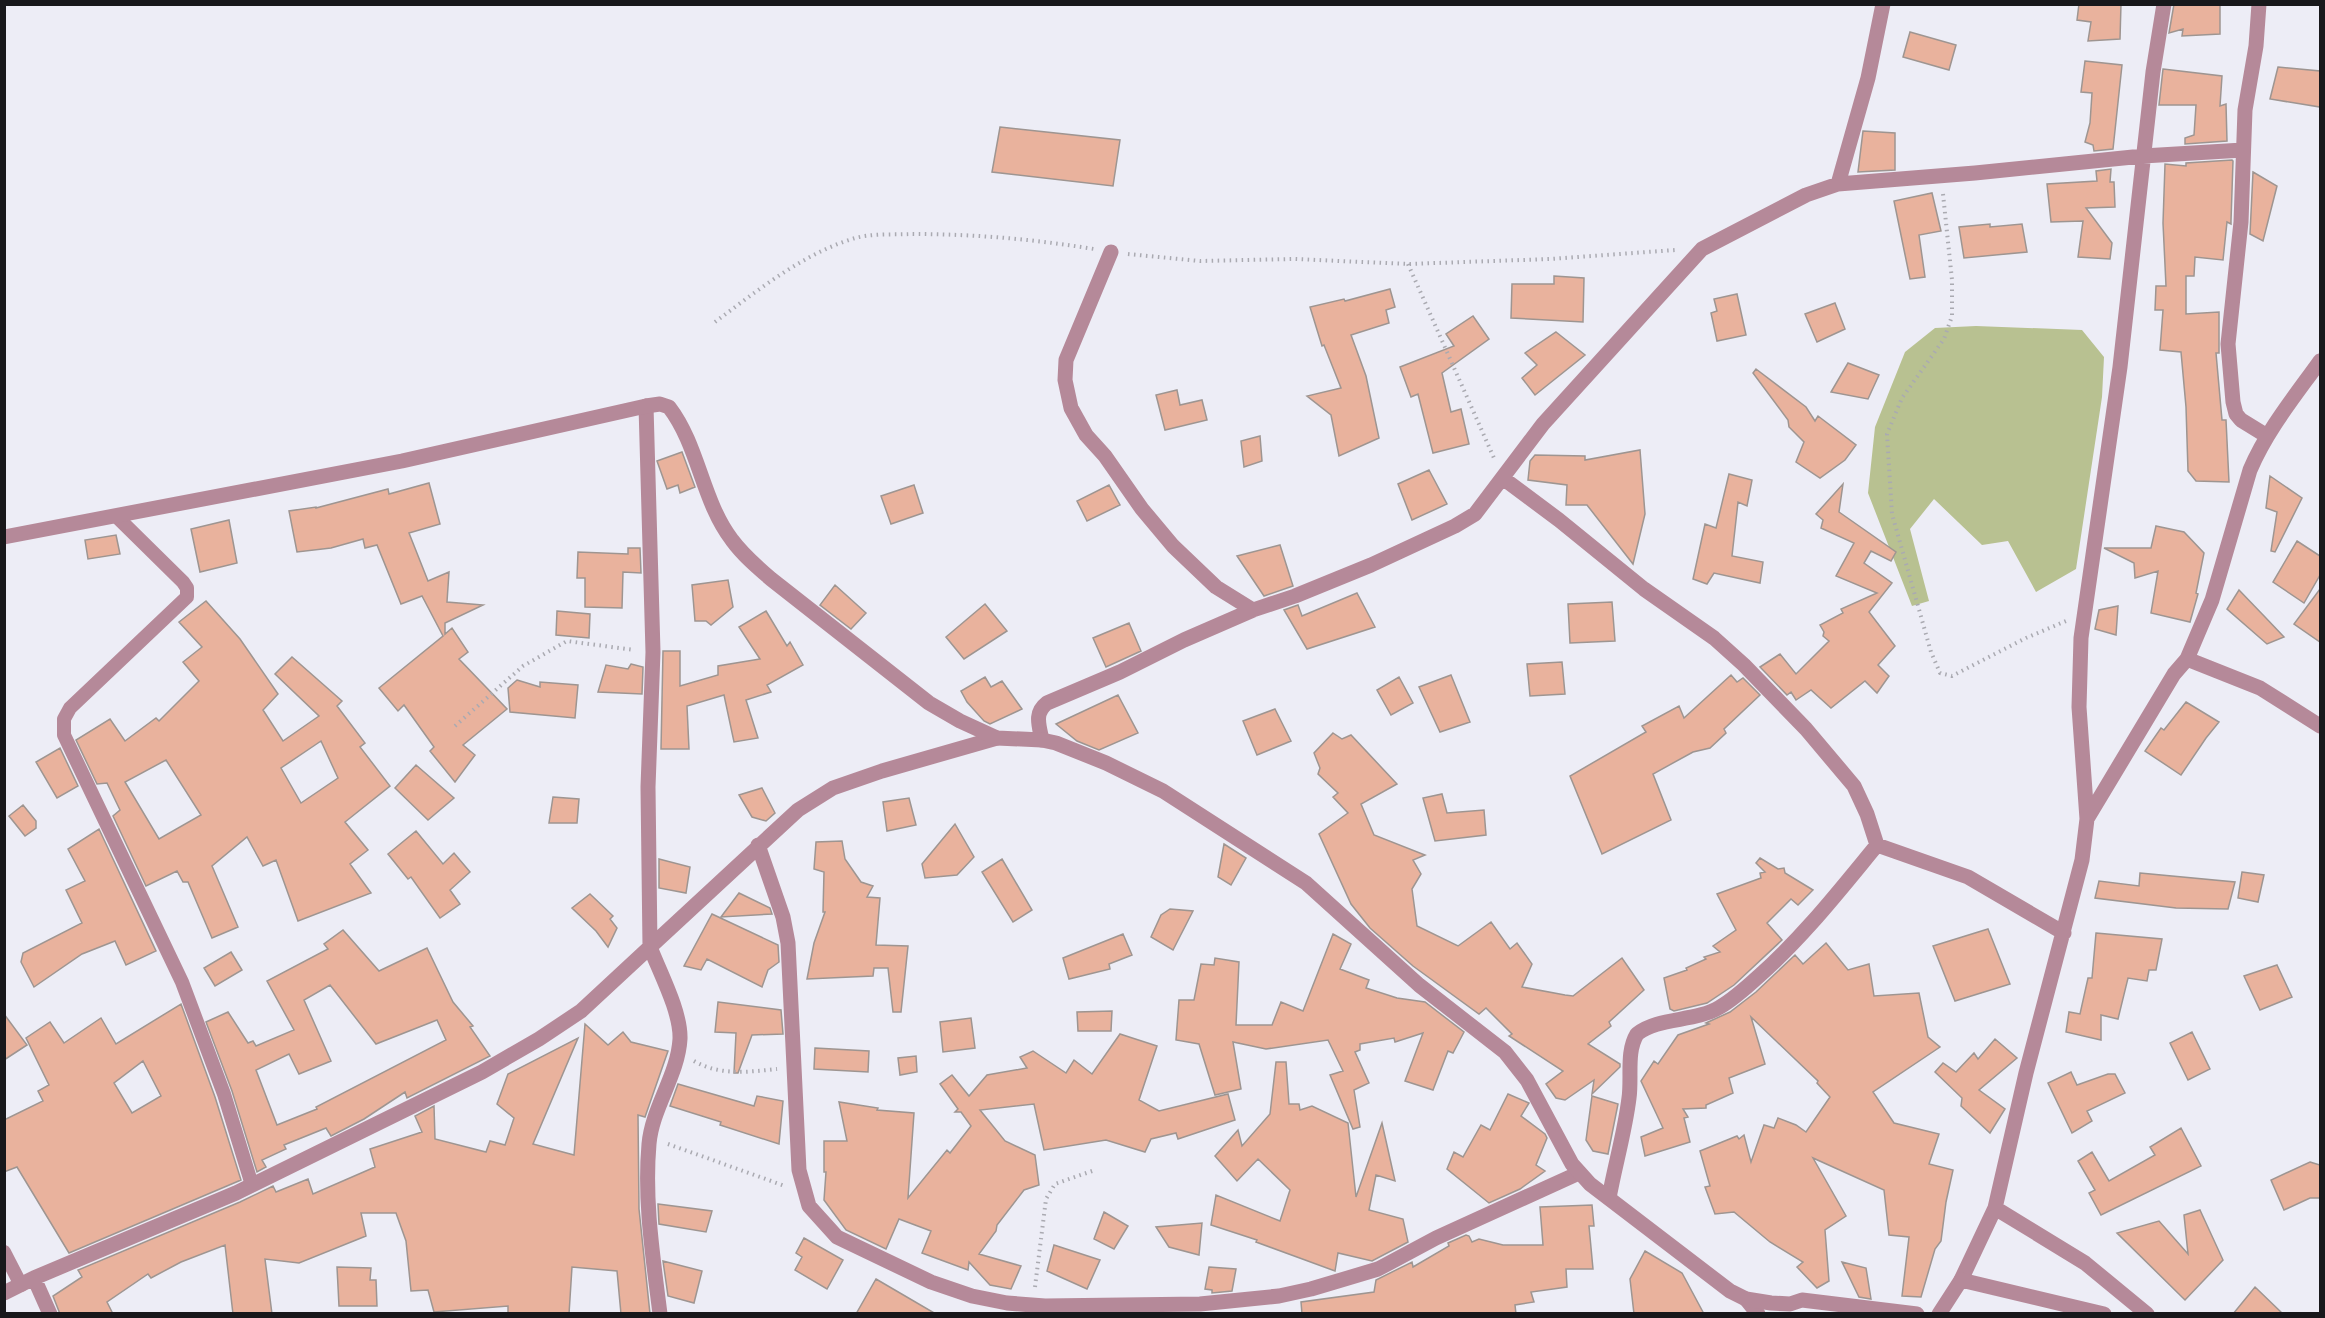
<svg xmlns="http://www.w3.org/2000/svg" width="2325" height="1318" font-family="'Noto Serif',serif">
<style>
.green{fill:#b8c191}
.building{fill:#e9b29d;stroke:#9e9591;stroke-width:1.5;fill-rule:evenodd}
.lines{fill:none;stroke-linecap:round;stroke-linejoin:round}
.path{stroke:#aaaab1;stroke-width:4;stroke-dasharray:1.5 4.5;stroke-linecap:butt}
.service{stroke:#b58999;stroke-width:14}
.minor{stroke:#b58999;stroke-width:15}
.tertiary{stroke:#b58999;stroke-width:15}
</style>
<rect width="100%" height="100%" fill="#ededf6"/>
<path class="green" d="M1976,326L2082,330L2104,357L2102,397L2076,569L2036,592L2008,541L1982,545L1934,499L1910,529L1929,601L1912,606L1868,493L1875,427L1905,352L1935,328Z"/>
<path class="building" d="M2079,4H2121L2120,39L2088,41L2091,22L2077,20Z
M2174,4H2220V34L2182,36L2183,29L2169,33Z
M1910,32L1956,45L1949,70L1903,57Z
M2085,61L2122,65L2113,149L2094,151L2093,145L2085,142L2090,123L2092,93L2081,92Z
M2278,67L2320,71V107L2270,99Z
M2163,69L2222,76L2220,106L2226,104L2227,141L2185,144V138L2194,135L2196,105H2159Z
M1000,127L1120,140L1113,186L992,172Z
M1863,131L1895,133V170L1858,172Z
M2232,160L2233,161L2231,221V224L2227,222L2223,260L2195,257L2194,276H2186V314L2219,312V353H2216L2222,420H2226L2229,482L2196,481L2188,471L2186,407L2181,352L2160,350L2163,310H2155L2156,286H2166L2163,223L2165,164L2186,166V163Z
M2111,169L2110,182H2114L2115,207L2086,208L2112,243L2110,259L2078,257L2083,221L2051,222L2047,184L2097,181L2096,171Z
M2253,172L2277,186L2263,241L2250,234Z
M1932,193L1941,231L1919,235L1925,277L1910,279L1894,201Z
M1990,224V227L2022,224L2027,252L1964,258L1959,227Z
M1554,276L1584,278L1583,322L1511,318L1512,284H1554Z
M1390,289L1395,307L1386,310L1389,323L1351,335L1366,376L1379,438L1339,456L1331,415L1307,396L1341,388L1324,345L1322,346L1310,307L1344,299L1345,301Z
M1737,294L1746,335L1717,341L1711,313L1717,311L1714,299Z
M1835,303L1845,329L1817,342L1805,314Z
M1473,316L1489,339L1442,373L1451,412L1461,409L1469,444L1433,453L1418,394L1411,397L1400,367L1454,346L1446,334Z
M1556,332L1585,355L1535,395L1522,378L1537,365L1525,353Z
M1848,363L1879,375L1868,399L1831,392Z
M1756,369L1806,407L1815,421L1818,416L1856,445L1845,460L1820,478L1796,462L1804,442L1789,427L1788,420L1753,373Z
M1177,390L1180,405L1202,400L1207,420L1165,430L1156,395Z
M1260,436L1262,461L1244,467L1241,441Z
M1640,450L1645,514L1633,564L1587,505H1566L1567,485L1528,480L1530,461L1535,455L1585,456V460Z
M682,452L695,487L680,493L678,485L667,489L657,461Z
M1429,470L1447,504L1412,520L1398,484Z
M1729,474L1752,480L1747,506L1738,502L1732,556L1763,562L1760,583L1714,573L1707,584L1693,579L1705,524L1716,528Z
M2270,476L2302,498L2275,552L2271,551L2277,512L2266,508Z
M429,483L440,524L409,533L428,581L449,572L447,602L483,605L445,623V634L452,628L468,652L459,659L507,709L463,745L475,755L455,782L430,751L434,747L404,705L398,711L379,688L443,636L422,596L401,604L377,545L365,548L363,539L331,548L297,552L289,511L316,507V508L388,489L389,494Z
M1843,484L1839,512L1896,552L1891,561L1871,551L1864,563L1892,583L1869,612L1895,646L1878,665L1889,676L1877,693L1865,681L1831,708L1811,690L1796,700L1791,692L1787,695L1760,667L1780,654L1796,674L1829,641L1823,636L1824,632L1820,625L1843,613L1841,609L1877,593L1836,576L1854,543L1821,528L1823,520L1816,514Z
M914,485L923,513L891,524L881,496Z
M1109,485L1120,505L1087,521L1077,501Z
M229,520L237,563L200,572L191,529Z
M2156,526L2184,532L2204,553L2196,593L2198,594L2190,622L2151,613L2158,571L2135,578L2134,563L2104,548H2151Z
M116,535L120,554L88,559L85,540Z
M2297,541L2320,556V575L2304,603L2273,582Z
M1280,545L1293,586L1264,596L1237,556Z
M628,548H640L641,573L623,572L622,608L585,607V578H577L578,552L628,554Z
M728,580L733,607L711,625L706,621H695L692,585Z
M835,585L866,613L851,629L820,605Z
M2320,589V642L2294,624Z
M2239,590L2265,617L2284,637L2267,644L2227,609Z
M1357,593L1375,627L1307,649L1284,610L1298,605L1302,616Z
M206,601L240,639L278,694L263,710L283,741L319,716L275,674L292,657L342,701L337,706L365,743L360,747L390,786L345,822L368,850L350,864L371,893L298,921L276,860L263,866L247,837L212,866L238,927L212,938L188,882H183L177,871L146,886L113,816L120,810L107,783L97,784L76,740L110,719L125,741L156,718L159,721L199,681L183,662L202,647L179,622ZM321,741L338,778L301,803L281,768ZM166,760L201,815L159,839L125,782Z
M1612,602L1615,641L1570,643L1568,604Z
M985,604L1007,631L964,659L946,637Z
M2118,606L2116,635L2095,629L2099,610Z
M557,611L590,614L589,638L556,635Z
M766,611L787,646L790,642L803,665L767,685L771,692L746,700L758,738L734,742L724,695L687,706L689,749H661L663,651H680V686L718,675V666L760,659L739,627Z
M1129,623L1141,651L1106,667L1093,638Z
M1562,662L1565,694L1530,696L1527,664Z
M631,664L643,667L642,694L598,692L606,665L628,669Z
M1451,675L1470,722L1440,732L1419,687Z
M1731,675L1737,682L1743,678L1760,695L1724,729L1726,733L1710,748L1693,752L1653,774L1671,820L1602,854L1570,776L1646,732L1642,726L1679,706L1684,718Z
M985,677L991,687L1002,681L1022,709L990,724L984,721L967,702L961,691Z
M1399,677L1413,703L1391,715L1377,690Z
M517,680L540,687V682L578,685L575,718L510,712L508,688Z
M1118,695L1138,733L1099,750L1077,741L1056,724Z
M2186,702L2219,722L2206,738L2181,775L2145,751L2161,728L2164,730Z
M1275,709L1291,741L1257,755L1243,721Z
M1333,733L1342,739L1351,735L1397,784L1361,804L1374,835L1425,855L1413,860L1421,874L1412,889L1417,926L1458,946L1491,922L1510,949L1517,943L1532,964L1522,987L1565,995L1573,996L1622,958L1644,990L1609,1022L1611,1026L1588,1044L1620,1064V1067L1592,1094L1594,1080L1565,1100L1556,1098L1546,1084L1563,1071L1509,1036L1512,1034L1486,1008L1479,1014L1413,966L1370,928L1351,904L1319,834L1348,813L1333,797L1338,793L1318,774L1320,768L1314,753Z
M60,748L78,786L57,798L36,762Z
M416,765L454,798L428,820L395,788Z
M762,788L775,813L766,821L752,817L739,795Z
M1442,794L1447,813L1484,810L1486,835L1435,841L1423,798Z
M553,797L579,799L577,823H549Z
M909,798L916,825L887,831L883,802Z
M23,805L36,821V828L25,836L9,816Z
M955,824L974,857L957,875L925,878L922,864Z
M99,829L156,951L126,965L115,941L82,954L34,987L21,962L23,953L82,923L66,890L85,881L68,849Z
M416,831L443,864L454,853L470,872L450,890L460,904L440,918L411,877L408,879L388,854Z
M842,841L845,859L861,882L873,886L867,897L880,898L876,945L908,946L901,1012H893L888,968H874L873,976L807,979L814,943L825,912H823L824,872L814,869L816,842Z
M1224,844L1246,858L1231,885L1218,877Z
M1760,858L1778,869L1784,868L1785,873L1813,890L1798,905L1791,899L1767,923L1782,940L1734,985L1707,1003L1674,1011L1670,1009L1664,978L1687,970L1686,968L1706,959L1704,957L1720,952L1713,946L1736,930L1717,894L1761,878L1760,873L1765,872L1756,863Z
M659,859L690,867L686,893L659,888Z
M1002,859L1032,910L1013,922L982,872Z
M2242,872L2264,875L2258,902L2238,898Z
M2140,873L2235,882L2228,909L2176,908L2095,898L2099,881L2139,886Z
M739,893L770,908L772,914L721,917Z
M590,894L613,916L610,919L617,928L608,947L596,931L572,908Z
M1170,909L1193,911L1173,950L1151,937L1161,915Z
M712,914L778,945L779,962L768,970L762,987L707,959L701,970L684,966Z
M1988,929L2010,984L1955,1001L1933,946Z
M343,930L379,971L427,948L453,1002L473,1026L470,1027L490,1056L407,1098L405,1092L364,1119L331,1136L326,1128L284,1145L286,1149L262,1160L266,1167L257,1172L232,1091L206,1022L228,1012L248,1043L253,1041L256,1046L294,1030L267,981L328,949L324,944ZM330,985L376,1044L437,1020L446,1040L316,1107L317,1109L277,1125L256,1070L289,1054L299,1074L331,1061L304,1000Z
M2096,933L2162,939L2156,970H2149L2147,981L2128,978L2118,1019L2101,1015V1040L2066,1032L2069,1012L2080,1014L2088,978H2092Z
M1123,934L1132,955L1109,964L1110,969L1069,979L1063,958Z
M1333,934L1351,944L1340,969L1369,980L1366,988L1397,998L1425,1002L1464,1032L1453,1053L1448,1051L1433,1090L1405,1081L1423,1033L1395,1042L1394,1038L1360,1044V1050L1355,1052L1369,1083L1354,1090L1360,1127L1353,1129L1330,1075L1343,1071L1328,1040L1266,1049L1233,1042L1241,1089L1215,1095L1199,1044L1176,1040L1179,1000H1194L1201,964L1214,965L1215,958L1239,962L1236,1025H1272L1281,1002L1303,1011Z
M1826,943L1848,970L1869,964L1874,996L1919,993L1928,1037L1940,1047L1873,1092L1894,1123L1939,1134L1929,1164L1953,1170L1946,1202L1941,1241L1935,1249L1921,1297L1902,1296L1909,1237L1889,1235L1884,1190L1813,1158L1846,1216L1825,1230L1829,1281L1817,1288L1797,1267L1803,1262L1770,1242L1734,1212L1715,1214L1705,1187L1710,1186L1700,1151L1737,1136L1739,1139L1744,1135L1751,1162L1764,1125L1774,1128L1778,1118L1796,1125L1806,1132L1830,1097L1817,1083L1818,1081L1751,1017L1765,1064L1729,1078L1733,1093L1706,1105V1108L1683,1109L1688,1117L1684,1118L1690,1142L1645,1156L1641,1137L1663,1128L1641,1081L1654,1061L1658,1064L1678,1035L1709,1024L1706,1023L1730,1012L1756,992L1795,955L1803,964Z
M231,952L242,970L215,986L204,968Z
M2277,965L2292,997L2260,1010L2244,976Z
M718,1002L781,1010L783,1034L752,1035L738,1073H734L736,1033L715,1032Z
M181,1004L215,1097L241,1180L69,1253L17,1167L4,1172V1120L43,1101L38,1091L49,1085L26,1038L50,1022L64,1043L101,1018L116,1044ZM143,1061L161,1096L132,1113L114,1083Z
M1112,1011L1111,1031H1078L1077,1012Z
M4,1014L27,1045L4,1060Z
M971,1018L975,1048L943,1052L940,1022Z
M585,1024L608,1045L623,1032L631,1042L668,1051L645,1117L638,1115L639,1209L650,1314H621L617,1271L572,1267L569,1314H508V1306L434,1312L428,1290L411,1291L406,1241L396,1213H361L366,1236L299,1263L265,1259L272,1314H233L225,1245L181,1262L151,1278L148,1274L107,1302L113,1314H60L53,1296L82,1277L78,1270L240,1202L273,1186L276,1192L308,1179L313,1194L375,1167L370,1149L422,1132L415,1116L434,1106L435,1139L486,1152L490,1141L505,1145L514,1118L497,1104L508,1074L578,1038L533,1144L574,1155Z
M2192,1032L2210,1069L2188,1080L2170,1043Z
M1120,1034L1157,1046L1139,1100L1159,1111L1228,1094L1235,1120L1178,1139L1176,1133L1151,1139L1145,1152L1106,1140L1044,1150L1034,1104L980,1110L1005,1141L1035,1155L1039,1185L1024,1190L997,1225L996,1231L979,1254L1021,1266L1011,1289L990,1285L969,1262L968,1270L922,1253L931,1231L899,1219L886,1249L846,1230L824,1200L826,1172H824V1141H847L839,1102L878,1108L877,1110L914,1113L908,1198L947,1150L950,1153L971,1126L961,1112H955L958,1109L940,1084L952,1075L969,1096L987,1075L1027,1068L1020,1057L1033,1051L1066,1073L1074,1060L1092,1074Z
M1995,1039L2017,1058L1979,1090L2005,1109L1990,1133L1961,1106L1962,1098L1935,1072L1943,1063L1956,1072L1974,1053L1978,1059Z
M815,1048L869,1051L868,1072L814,1069Z
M916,1056L917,1072L900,1075L898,1058Z
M1276,1062H1286L1289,1104H1299L1300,1110L1312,1106L1348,1123L1356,1197L1382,1123L1395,1181L1376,1175L1369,1210L1403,1219L1408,1242L1372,1261L1338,1253L1335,1271L1256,1242L1257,1240L1211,1225L1216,1195L1280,1221L1290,1190L1258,1159L1237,1181L1215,1156L1238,1130L1242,1146L1270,1114Z
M2071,1072L2077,1085L2108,1074H2115L2125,1093L2087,1111L2092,1121L2072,1133L2048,1083Z
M678,1084L754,1106L757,1096L783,1101L779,1144L720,1125L721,1122L670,1106Z
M1508,1094L1529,1103L1521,1116L1545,1134L1547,1138L1536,1165L1545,1171L1520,1189L1489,1203L1447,1169L1454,1152L1463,1157L1481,1125L1490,1130Z
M1592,1096L1618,1104L1608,1154L1593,1151L1586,1140Z
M2181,1128L2201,1166L2101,1215L2089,1193L2095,1190L2078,1161L2092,1152L2109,1181L2155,1155L2150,1147Z
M2310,1162L2320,1165V1198H2310L2284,1210L2271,1180Z
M658,1204L712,1211L706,1232L659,1224Z
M1592,1205L1594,1226H1589L1593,1269H1566L1567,1287L1531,1292L1534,1302L1515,1305L1516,1314H1302L1301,1302L1374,1292L1376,1280L1412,1262L1413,1267L1449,1246L1448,1243L1466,1235L1469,1236L1472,1242L1479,1239L1503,1245H1543L1540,1207Z
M2200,1210L2223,1260L2185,1300L2117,1233L2159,1221L2188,1254L2184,1215Z
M1104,1212L1128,1226L1114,1249L1094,1239Z
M1202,1223L1199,1255L1169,1247L1156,1227Z
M804,1238L843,1260L827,1289L795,1270L802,1257L796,1253Z
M1054,1245L1100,1260L1087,1289L1047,1271Z
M1645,1251L1682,1273L1704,1314H1634L1630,1279Z
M663,1261L702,1271L694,1303L668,1296Z
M1842,1262L1866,1268L1871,1299L1859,1297Z
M337,1267L371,1268L370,1280H376L377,1306H339Z
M1209,1267L1236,1269L1232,1291L1212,1293V1290L1205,1289Z
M876,1279L936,1314H856Z
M2255,1287L2283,1314H2233Z"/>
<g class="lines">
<path class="path" d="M1943,194L1952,280V316L1944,339L1902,398L1887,434L1892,514L1931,652L1940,673L1952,676L2026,638L2066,621
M1128,254L1200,261L1295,259L1408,264L1550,259L1675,250
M1408,264L1494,458
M715,322C757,291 801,255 852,239C870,233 892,235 911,234C974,234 1032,239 1094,249
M455,726L523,666L567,641L634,650
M694,1061C720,1076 748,1072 777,1069
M668,1144L785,1186
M1035,1287L1046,1199L1055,1184L1095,1170"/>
<path class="service" d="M117,517L183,582L187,588V597L70,708L64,719V735L182,982L224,1094L252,1185
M4,1252L21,1285"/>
<path class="minor" d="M2259,4L2256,46L2245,110L2241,222L2228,344L2233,402L2236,414L2241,420L2267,436
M1838,184L1868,78L1883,4
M1111,252L1066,360L1065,380L1071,408L1086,435L1105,456L1142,509L1173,546L1216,587L1253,610
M646,406L653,652L648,787L650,947L798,810L833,788L882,771L997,738
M1504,479L1559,520L1644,589L1714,638L1744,665L1806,729L1854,786L1867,814L1877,845
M2187,659L2260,688L2320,726
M1042,740C1039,725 1034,713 1047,703L1120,672L1184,640L1253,610L1295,596L1371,565L1455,526L1475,514L1543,424L1702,249L1806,195L1838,184L1975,173L2143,156L2243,150
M2087,819L2174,674L2187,659L2212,600L2250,470C2267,430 2295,396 2320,361
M758,845L783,917L788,943L799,1170L809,1206L837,1237L931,1282L972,1296L1007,1303L1045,1306L1200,1304L1279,1296L1311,1289L1378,1269L1436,1238L1579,1173
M1609,1198C1615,1165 1625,1131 1629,1098C1632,1077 1626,1052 1637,1034C1658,1017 1696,1022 1720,1007C1734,999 1747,987 1759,976C1804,936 1839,891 1877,845L1968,877L2064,933
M1995,1208L2026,1073L2082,860L2087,819L2079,707L2081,638L2120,367L2153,72L2164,4
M1961,1280L1995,1208L2085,1263L2147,1314
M4,1293L34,1278
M1746,1299L1758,1314
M50,1314L34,1278L236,1193L482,1072L539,1039L581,1011L650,947C660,973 681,1012 680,1039C678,1075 652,1108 649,1144C644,1201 653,1257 660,1314"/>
<path class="tertiary" d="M4,537L402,461L646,406L660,404L669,407C699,446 702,501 732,540C743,555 757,567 771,579L929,703L960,721L997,738L1042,740L1056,743L1106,763L1163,791L1306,883L1419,985L1505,1052L1527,1080L1572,1164L1590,1184L1730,1291L1746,1299L1771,1303L1790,1304L1802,1300L1917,1314
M1939,1314L1961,1280L2104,1314"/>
</g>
<rect width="2325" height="1318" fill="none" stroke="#18181b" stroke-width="12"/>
</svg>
